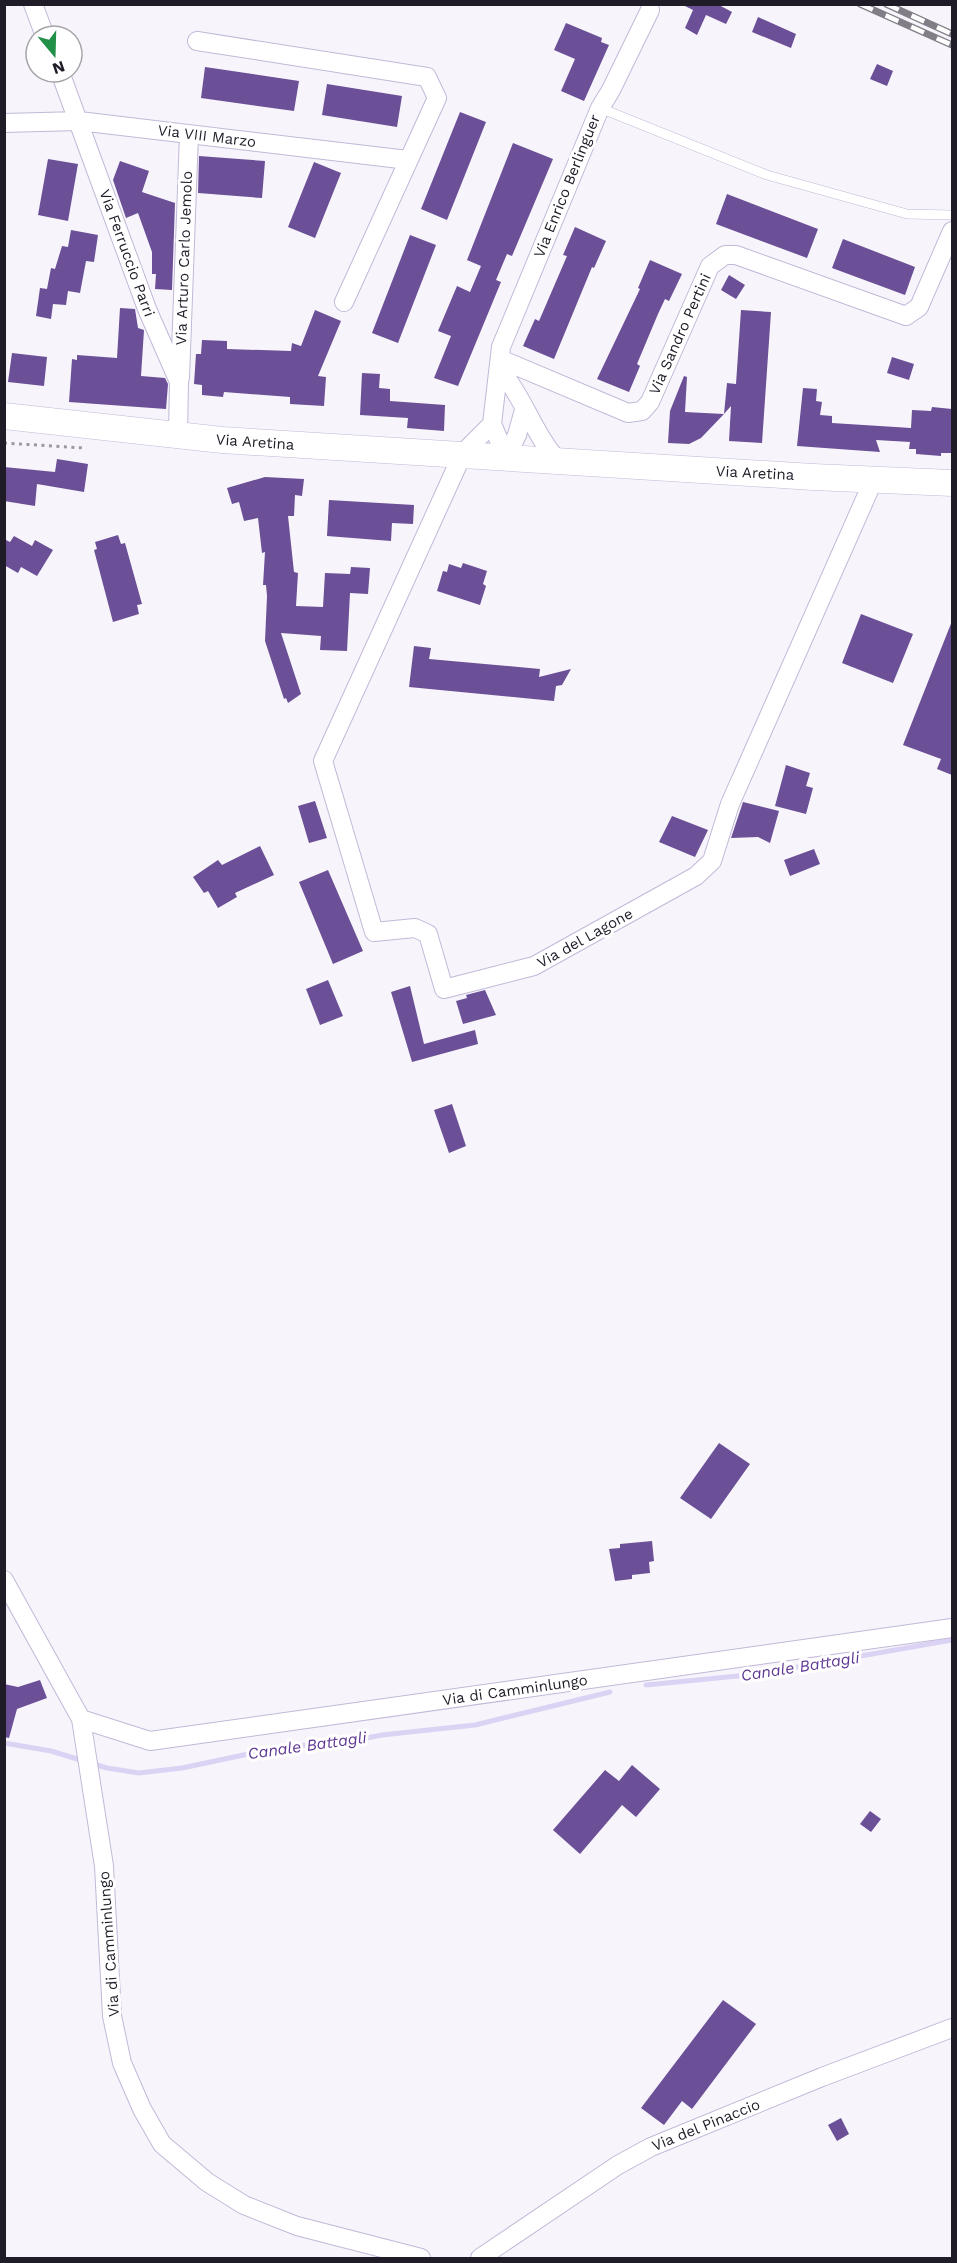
<svg xmlns="http://www.w3.org/2000/svg" width="957" height="2263" font-family="'Work Sans',sans-serif">
<style>
.lines{fill:none;stroke-linecap:round;stroke-linejoin:round}
.stream{stroke:#dcd2f3;stroke-width:5}
.building{fill:#6b4f97}
.lane-casing{stroke:#c2b8d8;stroke-width:10}
.street-casing{stroke:#c2b8d8;stroke-width:20}
.secondary-casing{stroke:#c2b8d8;stroke-width:27}
.path{stroke:#9c99a1;stroke-width:3;stroke-dasharray:3 4.5;stroke-linecap:butt}
.lane{stroke:#fff;stroke-width:9}
.street{stroke:#fff;stroke-width:18}
.secondary{stroke:#fff;stroke-width:26}
.rail-casing{stroke:#817e87;stroke-width:7}
.rail{stroke:#fff;stroke-width:4.5;stroke-dasharray:14;stroke-linecap:butt}
.labels{text-anchor:middle;stroke-width:6;stroke-linejoin:round;paint-order:stroke}
.street-label{font-size:15px;fill:#1f1b27;stroke:#fff}
.water-label{font-size:16px;font-style:italic;fill:#5e3793;stroke:#fff}
</style>
<rect width="100%" height="100%" fill="#f7f5fb"/>
<g class="lines">
<path class="stream" d="M646,1685L758,1674L952,1640
M4,1743L51,1751L107,1768L139,1773L182,1768L286,1746L336,1744L382,1735L475,1725L610,1692"/>
</g>
<path class="building" d="M681,4H717L732,12L726,24L706,15L697,35L685,28L693,10Z
M758,17L796,34L791,48L752,32Z
M566,23L602,38L601,42L609,45L584,101L561,91L575,59L554,50Z
M877,64L893,71L887,86L870,79Z
M205,67L299,81L294,111L201,98Z
M327,84L402,96L397,127L322,115Z
M460,112L486,122L447,220L421,209Z
M513,143L553,159L512,256L507,254L496,280L501,282L458,386L434,378L451,336L438,331L457,286L470,292L481,266L467,260Z
M199,156L265,161L262,198L198,193Z
M48,159L78,164L68,221L38,215Z
M120,161L149,171L142,192L175,203L172,290L155,289L156,274H152V252L138,213L126,218L113,180Z
M314,162L341,173L315,238L288,227Z
M727,194L818,229L807,258L716,224Z
M575,227L606,241L594,268L592,267L554,359L523,346L535,319L539,321L567,256L563,255Z
M71,230L98,235L94,262L86,261L80,293L68,291L66,305L53,304L51,319L36,316L40,288L47,289L51,268L55,269L62,246L68,247Z
M410,235L436,245L398,343L372,333Z
M843,239L915,267L905,295L832,268Z
M650,260L682,274L669,301L665,299L658,314L637,364L640,366L629,392L597,379L640,289L638,288Z
M729,275L745,285L736,299L721,290Z
M120,308L135,309L138,328L144,330L141,376L165,378L168,384L166,409L69,402L72,359L77,360V355L117,358Z
M315,310L341,321L318,376L326,377L324,406L290,404V397L224,392L223,397L202,395V385L194,384L196,354H201L202,340L227,341V349L291,351L292,343L301,346Z
M741,310L771,312L762,443L729,441L731,406L724,414L727,383L736,384Z
M12,353L47,357L44,386L8,382Z
M892,357L914,364L909,380L887,373Z
M362,373L380,374L379,388L390,389V401L445,405L444,431L407,428L408,418L360,415Z
M684,376L687,377L685,412L724,414L701,438L689,444L668,443L670,411Z
M803,388L817,389L816,401L822,402L820,415L832,416V423L911,428L912,410L931,411L932,407L952,409V453H941V456L916,454V449H909L910,442L876,440L880,452L797,446Z
M57,459L88,464L84,492L37,484L35,506L4,501V467L55,472Z
M265,477L304,479L302,496L295,495L294,516H288L294,572L298,573L296,606L323,607L325,573L350,574L351,567L370,568L368,594L350,593L347,651L320,650L321,636L281,633L301,694L288,703L286,698L284,699L265,641L267,596L266,585H263L265,552L262,553L258,518L244,521L239,502L232,504L227,488Z
M329,500L414,505L413,524L392,523L391,541L327,536Z
M118,535L121,544L125,543L142,604L137,605L139,614L113,622L94,550L97,549L95,542Z
M14,536L32,546L35,540L53,550L37,576L21,567L18,573L4,565V539L10,542Z
M463,563L487,571L483,584L486,586L480,605L437,591L443,571L447,572L449,564L461,568Z
M861,614L913,634L893,683L842,663Z
M952,621V775L937,769L941,759L903,745Z
M414,646L431,648L429,659L540,669L539,677L571,669L562,685L556,686L554,701L409,687Z
M786,765L810,773L806,786L813,788L806,814L775,806Z
M315,801L327,838L309,843L298,806Z
M743,802L779,811L770,843L758,837L731,838Z
M672,816L708,830L695,857L659,842Z
M260,846L274,875L235,893L237,897L218,908L208,891L204,893L193,877L218,860L222,865Z
M814,849L820,864L790,876L784,860Z
M328,870L363,951L333,964L299,882Z
M328,980L343,1016L320,1025L306,989Z
M410,986L424,1044L475,1030L478,1044L412,1062L391,992Z
M485,990L496,1015L463,1024L456,1001L467,998L466,995Z
M452,1104L466,1146L449,1153L434,1110Z
M719,1443L750,1464L711,1519L680,1498Z
M652,1541L654,1561L649,1562L650,1573L632,1575V1579L615,1581L609,1549L620,1548V1544Z
M40,1680L47,1698L17,1709L9,1738L4,1737V1684L18,1687Z
M632,1765L660,1789L636,1817L622,1805L580,1854L553,1830L605,1770L619,1781Z
M870,1811L881,1819L871,1832L860,1824Z
M723,2000L756,2024L692,2109L682,2101L664,2125L641,2108Z
M841,2118L849,2134L837,2141L828,2125Z"/>
<g class="lines">
<defs>
<path id="lane" d="M600,108L767,175L907,214L952,215"/>
<path id="street" d="M33,4L45,36
M197,41L427,77L437,98L344,302
M60,72L147,309L179,382L178,435
M4,123L79,121L408,160
M500,359L628,413L642,411L650,402L710,266L725,255H736L906,316L919,307L952,231
M499,368C523,396 533,433 558,461
M180,378L189,134
M492,424L463,453L323,761L374,932L415,928L428,934L444,989L534,966L696,876L712,861L730,804L874,479
M506,457L492,424L501,347L600,108L611,90L650,10
M506,457L517,435L524,410
M4,1580L81,1719L104,1866L112,2016L122,2063L142,2109L162,2144L207,2182L244,2205L297,2226L421,2258
M81,1719L150,1741L952,1628
M480,2258L618,2165L651,2147L822,2077L952,2028"/>
<path id="secondary" d="M4,416L222,440L813,477L952,483"/>
</defs>
<use href="#lane" class="lane-casing"/>
<use href="#street" class="street-casing"/>
<use href="#secondary" class="secondary-casing"/>
<path class="path" d="M4,443L84,448"/>
<use href="#lane" class="lane"/>
<use href="#street" class="street"/>
<use href="#secondary" class="secondary"/>
<defs>
<path id="rail" d="M860,4L952,45
M886,4L952,34"/>
</defs>
<use href="#rail" class="rail-casing"/>
<use href="#rail" class="rail"/>
</g>
<g class="labels">
<g class="street-label">
<text transform="translate(207 136) rotate(7)" y="5">Via VIII Marzo</text>
<text transform="translate(567 186) rotate(-68)" y="5">Via Enrico Berlinguer</text>
<text transform="translate(127 253) rotate(70)" y="5">Via Ferruccio Parri</text>
<text transform="translate(184 258) rotate(-88)" y="5">Via Arturo Carlo Jemolo</text>
<text transform="translate(680 334) rotate(-66)" y="5">Via Sandro Pertini</text>
<text transform="translate(255 442) rotate(4)" y="5">Via Aretina</text>
<text transform="translate(755 473) rotate(3)" y="5">Via Aretina</text>
<text transform="translate(585 938) rotate(-29)" y="5">Via del Lagone</text>
<text transform="translate(515 1690) rotate(-8)" y="5">Via di Camminlungo</text>
<text transform="translate(109 1944) rotate(-94)" y="5">Via di Camminlungo</text>
<text transform="translate(706 2125) rotate(-22)" y="5">Via del Pinaccio</text>
</g>
<g class="water-label">
<text transform="translate(800 1666) rotate(-9)" y="6">Canale Battagli</text>
<text transform="translate(307 1745) rotate(-8)" y="6">Canale Battagli</text>
</g>
</g>
<rect width="957" height="2263" fill="none" stroke="#1f1b27" stroke-width="12"/>
<g transform="translate(54 54) rotate(161)"><circle r="28" fill="#ffffff" stroke="#a5a4a9" stroke-width="1.5"/>
<path d="M0-4.5L10 22L0 15L-10 22Z" fill="#229048"/>
<text y="-9" font-size="16" font-weight="bold" text-anchor="middle" fill="#1f1b27">N</text>
</g>
</svg>
